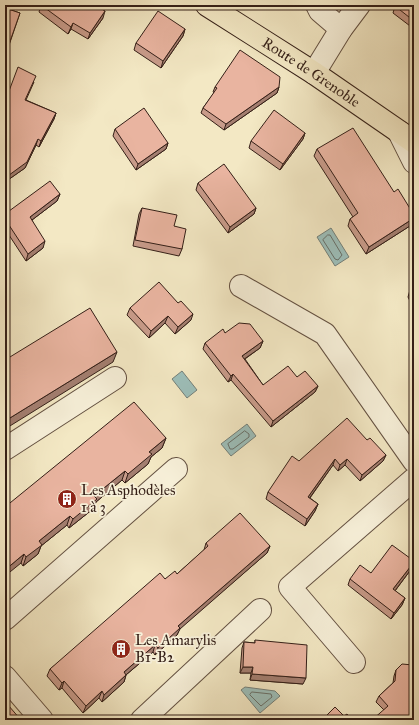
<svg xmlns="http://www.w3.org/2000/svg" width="419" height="725" font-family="'IM FELL Great Primer',serif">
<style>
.water{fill:#9dbfba;stroke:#737f79}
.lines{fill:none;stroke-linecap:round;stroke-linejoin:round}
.shore{stroke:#686f68;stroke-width:1}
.street-casing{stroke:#645142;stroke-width:24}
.primary-casing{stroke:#341f17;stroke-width:24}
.street{stroke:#f7f0d9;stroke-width:22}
.primary{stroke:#f3e8c4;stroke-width:22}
.wall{fill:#c89b8a;stroke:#341f17}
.shaded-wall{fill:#a37e70;stroke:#341f17}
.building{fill:#e9b4a0;stroke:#341f17}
.labels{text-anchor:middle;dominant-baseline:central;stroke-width:3.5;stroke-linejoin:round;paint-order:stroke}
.street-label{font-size:15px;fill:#341f17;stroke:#f7f0d9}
.poi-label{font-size:15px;fill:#341f17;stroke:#f7f0d9;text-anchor:start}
</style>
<rect width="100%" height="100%" fill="#f3e8c4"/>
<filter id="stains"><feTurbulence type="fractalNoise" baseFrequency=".005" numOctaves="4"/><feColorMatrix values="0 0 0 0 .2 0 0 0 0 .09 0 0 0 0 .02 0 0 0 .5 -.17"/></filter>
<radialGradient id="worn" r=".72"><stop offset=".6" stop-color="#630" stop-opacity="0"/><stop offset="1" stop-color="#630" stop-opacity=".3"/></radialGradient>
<g class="water">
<path d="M 331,228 L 349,257 L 335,266 L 317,237 Z"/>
<path d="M 182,371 L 197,390 L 187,398 L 172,379 Z"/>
<path d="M 247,424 L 256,436 L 231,456 L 221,444 Z"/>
<path d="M 245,687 L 275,691 L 280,696 L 260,713 L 241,690 Z"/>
</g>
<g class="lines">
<g class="shore">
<path d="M 328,235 L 330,235 L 342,255 L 338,260 L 335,259 L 323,240 Z"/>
<path d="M 245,431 L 249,434 L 249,437 L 233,449 L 230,449 L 228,444 Z"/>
<path d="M 252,692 L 271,694 L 272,697 L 261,706 L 250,695 Z"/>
</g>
<g class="street-casing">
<g id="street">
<path d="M 317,5 L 320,11 L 341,29"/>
<path d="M 314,73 L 341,29 L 359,5"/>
<path d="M 399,132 L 414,162"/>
<path d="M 241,286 L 325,334 L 414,461"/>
<path d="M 5,449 L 115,378"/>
<path d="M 5,619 L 176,469"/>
<path d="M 354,662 L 290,587 L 414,479"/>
<path d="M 5,677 L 42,720"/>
<path d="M 142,720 L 260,610"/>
</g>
</g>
<g class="primary-casing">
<g id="primary">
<path id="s1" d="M 207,5 L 314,73 L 414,142"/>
</g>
</g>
<use href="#street" class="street"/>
<use href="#primary" class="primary"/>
</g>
<g class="wall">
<path d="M 41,5 L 103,18 L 88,39 L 71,29 L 68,34 L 39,12 Z"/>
<path d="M 414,5 L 414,29 L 393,13 L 395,6 Z"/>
<path d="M 5,8 L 20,13 L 6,54 L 5,54 Z"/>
<path d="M 185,29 L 183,36 L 161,68 L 134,50 L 136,43 Z"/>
<path d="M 34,82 L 26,100 L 56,113 L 54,119 L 39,147 L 36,145 L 25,168 L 5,182 L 5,89 L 9,91 Z"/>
<path d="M 215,87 L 279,87 L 277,93 L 224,130 L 201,113 L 203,108 L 214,93 L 213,92 Z"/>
<path d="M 115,129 L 168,143 L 166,149 L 136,170 L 113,136 Z"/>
<path d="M 305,133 L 303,139 L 280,170 L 249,148 L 251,141 Z"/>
<path d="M 317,149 L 394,192 L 413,224 L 366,254 L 348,226 L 350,219 L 353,217 L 314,156 Z"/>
<path d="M 198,183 L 256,208 L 254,214 L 228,233 L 196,190 Z"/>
<path d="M 60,194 L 57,201 L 32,220 L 43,248 L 26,261 L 5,229 L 5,214 Z"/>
<path d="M 142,208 L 174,226 L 182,249 L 179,256 L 133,246 L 139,214 Z"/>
<path d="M 414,288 L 414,309 L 408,297 L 410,290 Z"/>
<path d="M 130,308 L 191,320 L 175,334 L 165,323 L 149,338 L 127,315 Z"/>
<path d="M 225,333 L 263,341 L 260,348 L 245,359 L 263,385 L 297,377 L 318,386 L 315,392 L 271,427 L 231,380 L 228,382 L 203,349 L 205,343 Z"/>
<path d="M 166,438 L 162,448 L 151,457 L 148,464 L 125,483 L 122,480 L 96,502 L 93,509 L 69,528 L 67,525 L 41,546 L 38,554 L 23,566 L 21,563 L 5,507 Z"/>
<path d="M 367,440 L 386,455 L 383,461 L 360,481 L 345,465 L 338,471 L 333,465 L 310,498 L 318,504 L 315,511 L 305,526 L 266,499 L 268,492 L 299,461 Z"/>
<path d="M 206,543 L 270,546 L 267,553 L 180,628 L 177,635 L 155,655 L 153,652 L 126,675 L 124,682 L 102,702 L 99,698 L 83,713 L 62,688 L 59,690 L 47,676 L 50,669 L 165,579 L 177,574 L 204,550 Z"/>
<path d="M 414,561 L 412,568 L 395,591 L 405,598 L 402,605 L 391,619 L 348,585 L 350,579 Z"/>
<path d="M 255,640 L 303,684 L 250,680 L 251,673 L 240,673 L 242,648 L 244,642 L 255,643 Z"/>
<path d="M 413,665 L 414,720 L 384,710 L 376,702 L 379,696 L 393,683 L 394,676 L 396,670 Z"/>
</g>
<g class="shaded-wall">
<path d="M 105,11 L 103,18 L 88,39 L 90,33 Z"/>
<path d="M 73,23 L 71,29 L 68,34 L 71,27 Z"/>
<path d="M 185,29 L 183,36 L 161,68 L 163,61 Z"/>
<path d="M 279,87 L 277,93 L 224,130 L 226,124 Z"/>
<path d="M 56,113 L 54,119 L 39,147 L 41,141 Z"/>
<path d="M 305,133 L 303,139 L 280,170 L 283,164 Z"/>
<path d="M 38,139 L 36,145 L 25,168 L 5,182 L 5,178 Z"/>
<path d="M 168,143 L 166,149 L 136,170 L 138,164 Z"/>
<path d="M 60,194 L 57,201 L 28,223 L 30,217 Z"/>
<path d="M 256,208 L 254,214 L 228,233 L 230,227 Z"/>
<path d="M 414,218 L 414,221 L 413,224 L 366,254 L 369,247 Z"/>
<path d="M 45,241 L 43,248 L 26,261 L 28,254 Z"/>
<path d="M 193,314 L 191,320 L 175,334 L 178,327 Z"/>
<path d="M 168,316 L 165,323 L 149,338 L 151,331 Z"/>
<path d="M 263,341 L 260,348 L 240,362 L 242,356 Z"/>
<path d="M 117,352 L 113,362 L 5,429 L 5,421 Z"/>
<path d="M 233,374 L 231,380 L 228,382 L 231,376 Z"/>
<path d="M 318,386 L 315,392 L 271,427 L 273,421 Z"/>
<path d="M 166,438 L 162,448 L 151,457 L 148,464 L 125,483 L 128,474 L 149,452 Z"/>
<path d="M 386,455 L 383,461 L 360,481 L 362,475 Z"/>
<path d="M 335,459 L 333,465 L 306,503 L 308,497 Z"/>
<path d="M 347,459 L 345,465 L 338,471 L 340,465 Z"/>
<path d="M 125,471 L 122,480 L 96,502 L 93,509 L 69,528 L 73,519 L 94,496 Z"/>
<path d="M 318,504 L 315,511 L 305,526 L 307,519 Z"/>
<path d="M 70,516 L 67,525 L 41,546 L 38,554 L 23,566 L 26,557 L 39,541 Z"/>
<path d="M 270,546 L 267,553 L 180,629 L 177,635 L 155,655 L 158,648 L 178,626 Z"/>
<path d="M 24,554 L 21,563 L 5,576 L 5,570 Z"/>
<path d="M 414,562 L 412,568 L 391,596 L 393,589 Z"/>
<path d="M 405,598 L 402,605 L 391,619 L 394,613 Z"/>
<path d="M 155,645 L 153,652 L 121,679 L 124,672 Z"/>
<path d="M 243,667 L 253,667 L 251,673 L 240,673 Z"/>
<path d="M 252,674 L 306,678 L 303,684 L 250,680 Z"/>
<path d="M 126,675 L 124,682 L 102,702 L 104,695 Z"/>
<path d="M 64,681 L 62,688 L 59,690 L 62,683 Z"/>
<path d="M 102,691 L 99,698 L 83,713 L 86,706 Z"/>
</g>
<g class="building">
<path d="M 41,5 L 95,5 L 105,11 L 90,33 L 73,23 L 71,27 Z"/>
<path d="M 396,5 L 414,5 L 414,21 L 395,6 Z"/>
<path d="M 5,8 L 20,13 L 8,47 L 5,46 Z"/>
<path d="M 158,11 L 185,29 L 163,61 L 136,43 Z"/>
<path d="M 240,50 L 280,77 L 279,87 L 226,124 L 203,108 L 217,88 L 215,87 Z"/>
<path d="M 18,67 L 36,76 L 25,100 L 56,113 L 41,141 L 38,139 L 27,162 L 5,178 L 5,89 L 9,91 Z"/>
<path d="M 144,108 L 168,143 L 138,164 L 115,129 Z"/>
<path d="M 274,110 L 305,133 L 283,164 L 251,141 Z"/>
<path d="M 353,128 L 394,192 L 398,189 L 414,215 L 414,218 L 369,247 L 350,219 L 358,213 L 317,149 Z"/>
<path d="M 224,164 L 256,208 L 230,227 L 198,183 Z"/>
<path d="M 50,181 L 60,194 L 30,217 L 45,241 L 28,254 L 5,219 L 5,214 Z"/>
<path d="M 142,208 L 177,215 L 174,226 L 186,229 L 182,249 L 135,240 Z"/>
<path d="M 159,282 L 178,303 L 181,301 L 193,314 L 178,327 L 168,316 L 151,331 L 130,308 Z"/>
<path d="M 414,288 L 414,298 L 410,290 Z"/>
<path d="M 90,308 L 117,352 L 5,421 L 5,360 Z"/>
<path d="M 239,323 L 250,324 L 263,341 L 242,356 L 263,385 L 288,366 L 297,377 L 305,371 L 318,386 L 273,421 L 233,374 L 231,376 L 205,343 L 223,329 L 225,333 Z"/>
<path d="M 134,402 L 166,438 L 149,452 L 152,454 L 128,474 L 125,471 L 94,496 L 97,499 L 73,519 L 70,516 L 39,541 L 42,545 L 26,557 L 24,554 L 5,570 L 5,507 Z"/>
<path d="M 347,418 L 367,440 L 370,438 L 386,455 L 362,475 L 347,459 L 340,465 L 335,459 L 308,497 L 318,504 L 307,519 L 268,492 L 292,456 L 299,461 Z"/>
<path d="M 240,513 L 270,546 L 178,626 L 180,628 L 158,648 L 155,645 L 124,672 L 126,675 L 104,695 L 102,691 L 86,706 L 64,681 L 62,683 L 50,669 L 160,573 L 165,579 L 175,571 L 177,574 L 208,546 L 206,543 Z"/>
<path d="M 392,545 L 414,561 L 414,562 L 393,589 L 405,598 L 394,613 L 350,579 L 360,565 L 371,573 Z"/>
<path d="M 255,640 L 307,645 L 306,678 L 252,674 L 253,667 L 243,667 L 244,642 L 255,643 Z"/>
<path d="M 402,664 L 413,665 L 414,664 L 414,720 L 372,720 L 388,706 L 379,696 L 395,681 L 396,670 Z"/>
<path d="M 8,705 L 21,720 L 5,720 L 5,708 Z"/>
<path d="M 335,707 L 344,716 L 347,714 L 352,720 L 322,720 Z"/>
</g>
<defs>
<g id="building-disc" transform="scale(1)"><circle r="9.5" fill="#8f2418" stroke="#f7f0d9"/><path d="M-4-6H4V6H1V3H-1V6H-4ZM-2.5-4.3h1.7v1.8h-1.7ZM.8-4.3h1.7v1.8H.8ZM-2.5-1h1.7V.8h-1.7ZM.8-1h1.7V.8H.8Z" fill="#fff"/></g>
</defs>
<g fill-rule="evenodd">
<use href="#building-disc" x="67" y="499"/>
<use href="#building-disc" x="121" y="649"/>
</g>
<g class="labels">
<g class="street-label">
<text stroke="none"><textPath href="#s1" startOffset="124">Route de Grenoble</textPath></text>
</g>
<g class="poi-label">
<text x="81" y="490">Les Asphodèles<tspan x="81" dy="17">1 à 3</tspan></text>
<text x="135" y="640">Les Amarylis<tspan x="135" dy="17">B1-B2</tspan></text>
</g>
</g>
<rect width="419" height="725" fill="none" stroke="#f3e8c4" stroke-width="20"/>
<rect x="6" y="6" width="407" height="713" fill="none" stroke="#341f17" stroke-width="2"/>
<rect x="10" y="10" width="399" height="705" fill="none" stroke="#341f17"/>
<rect width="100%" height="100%" filter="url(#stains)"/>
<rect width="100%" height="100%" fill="url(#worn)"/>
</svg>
